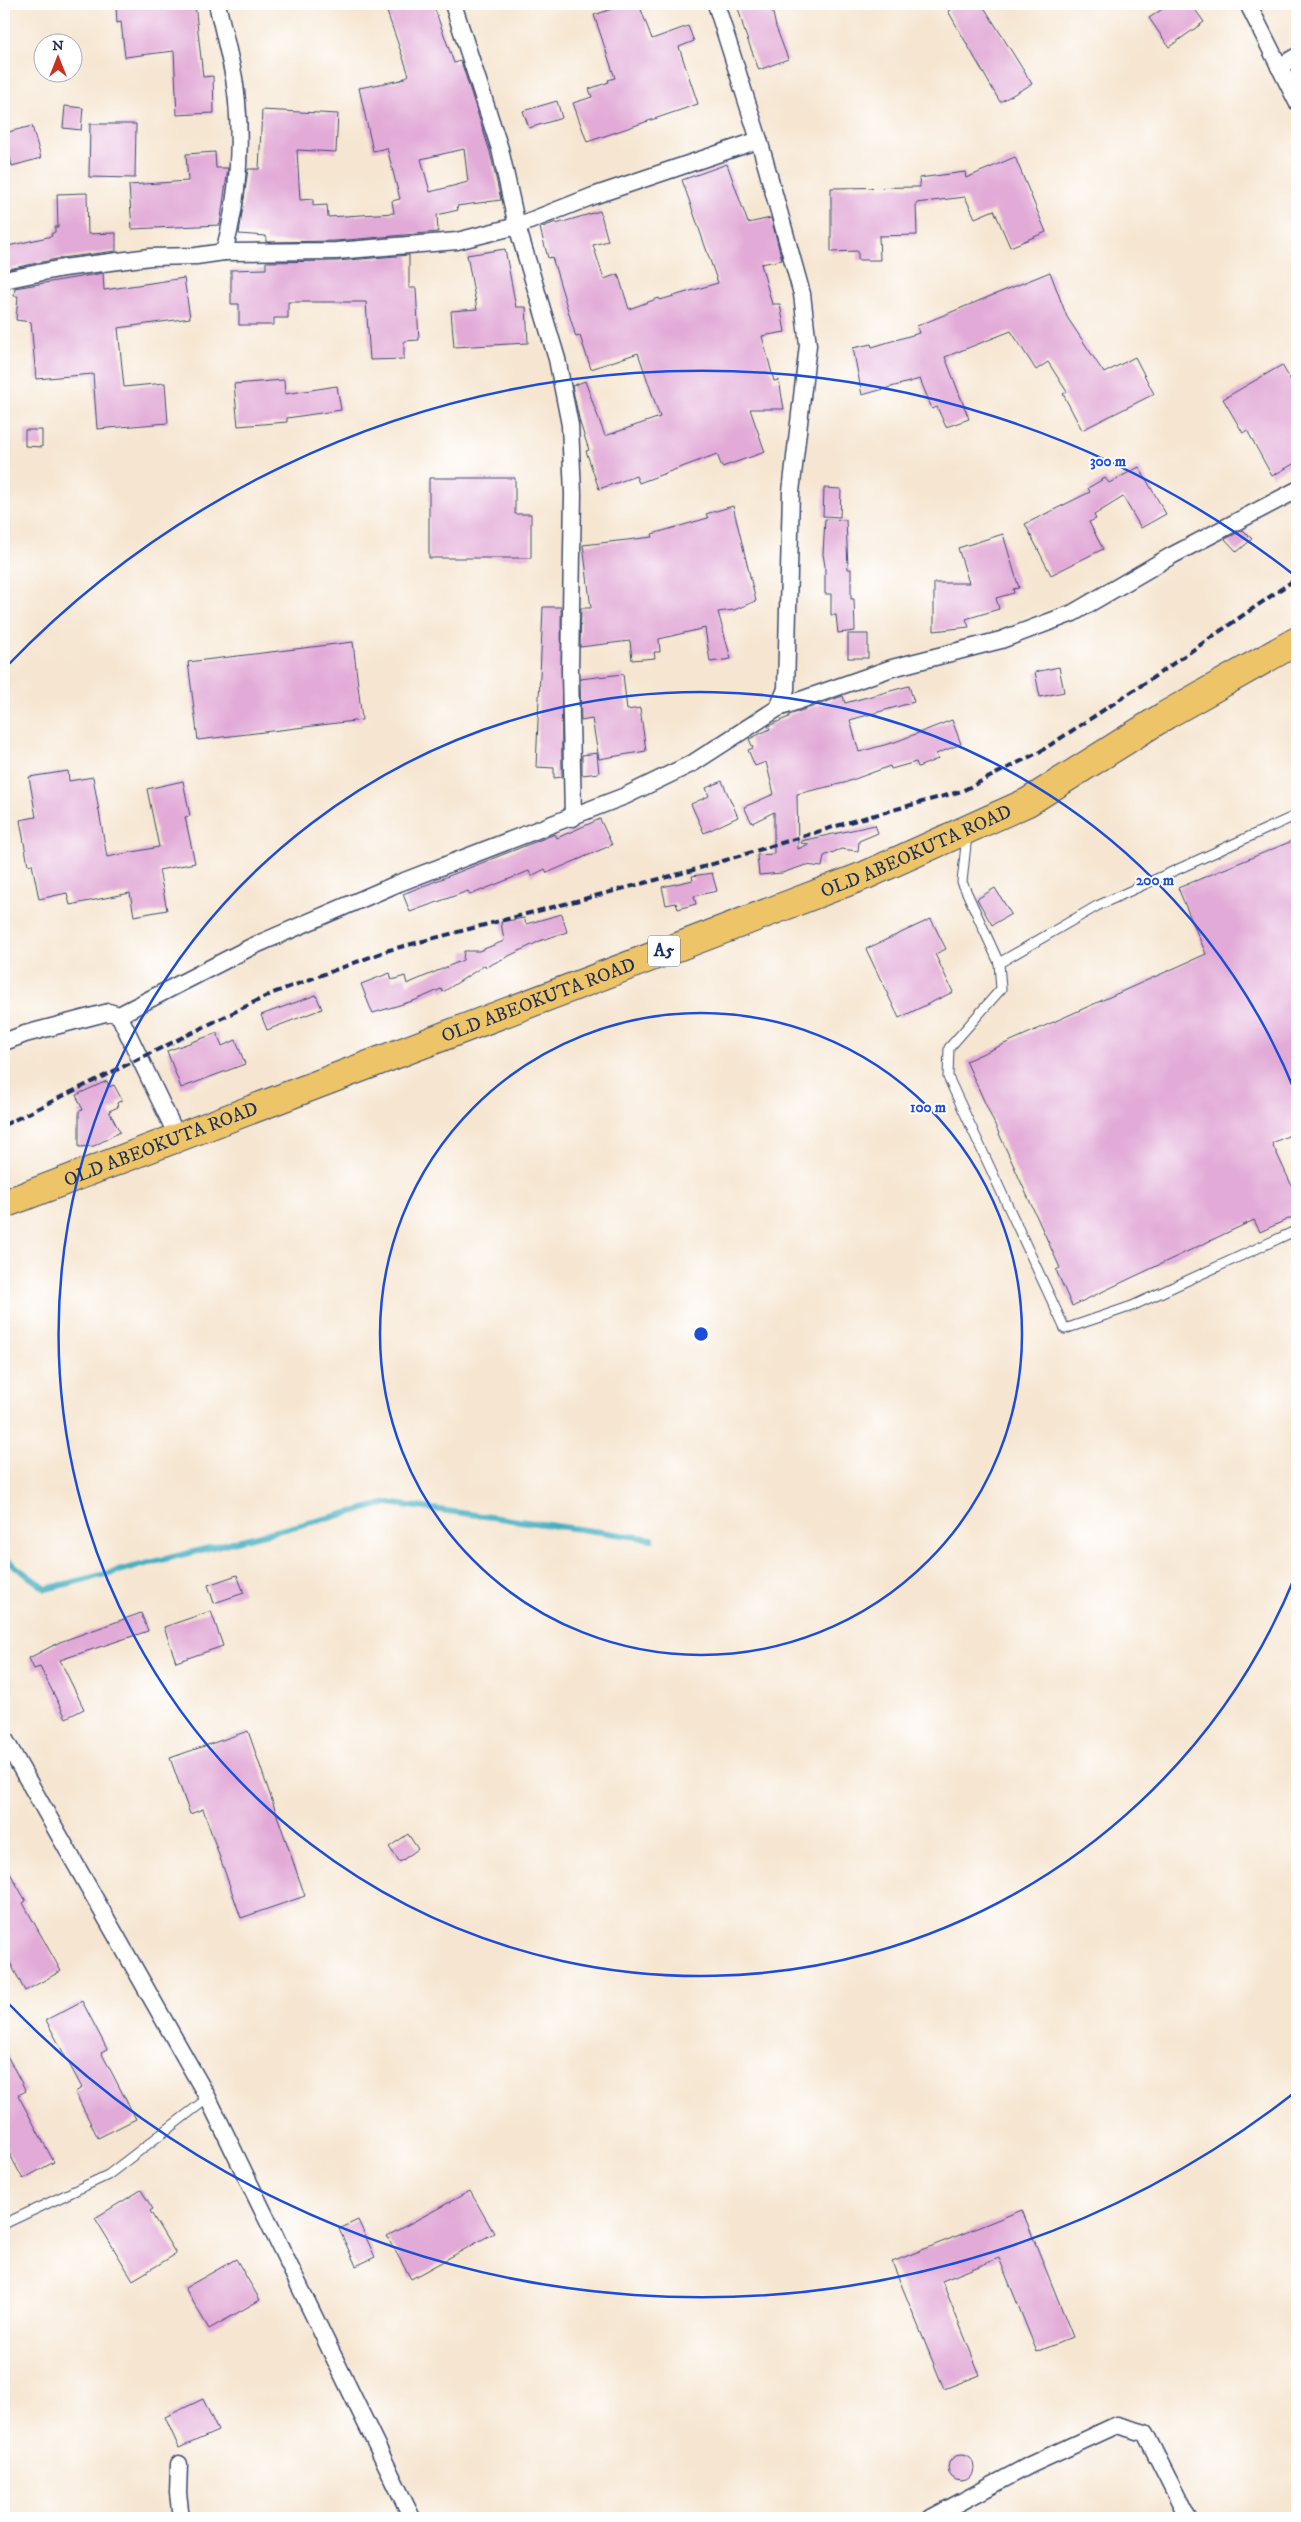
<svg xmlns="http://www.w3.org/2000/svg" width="1301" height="2522" font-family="'IM FELL DW Pica',serif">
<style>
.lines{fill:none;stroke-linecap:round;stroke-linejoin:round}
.stream{stroke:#42aec1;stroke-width:6}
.building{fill:#e2aad7;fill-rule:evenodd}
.service-casing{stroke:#3c4a6f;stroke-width:11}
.minor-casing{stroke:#3c4a6f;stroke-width:19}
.trunk-casing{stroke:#3c4a6f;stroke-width:30}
.service{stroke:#fff;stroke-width:9}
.minor{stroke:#fff;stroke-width:16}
.trunk{stroke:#eec469;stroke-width:28}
.rail{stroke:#1b2f5e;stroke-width:4;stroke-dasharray:8 4;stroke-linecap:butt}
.ring{fill:none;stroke:#1d4ed8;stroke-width:2.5}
.labels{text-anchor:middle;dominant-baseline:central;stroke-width:4;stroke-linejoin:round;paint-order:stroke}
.shield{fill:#fff;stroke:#5f6d8e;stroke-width:1}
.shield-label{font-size:18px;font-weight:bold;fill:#1b2f5e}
.street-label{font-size:19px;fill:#1b2f5e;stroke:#fff}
.centre{fill:#1d4ed8;stroke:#fff;stroke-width:2.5}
.ring-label{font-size:15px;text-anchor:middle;font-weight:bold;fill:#1d4ed8;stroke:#fff;stroke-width:4;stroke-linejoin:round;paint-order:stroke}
</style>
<rect width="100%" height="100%" fill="#fff"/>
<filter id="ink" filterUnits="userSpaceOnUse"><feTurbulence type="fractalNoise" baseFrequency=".02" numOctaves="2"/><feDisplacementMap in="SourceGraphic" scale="10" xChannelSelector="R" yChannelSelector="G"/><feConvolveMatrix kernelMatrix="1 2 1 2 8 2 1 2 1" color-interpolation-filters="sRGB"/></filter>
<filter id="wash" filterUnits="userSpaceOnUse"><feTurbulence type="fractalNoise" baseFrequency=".0096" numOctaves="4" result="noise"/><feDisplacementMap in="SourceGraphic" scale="20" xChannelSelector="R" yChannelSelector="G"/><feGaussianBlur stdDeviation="1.12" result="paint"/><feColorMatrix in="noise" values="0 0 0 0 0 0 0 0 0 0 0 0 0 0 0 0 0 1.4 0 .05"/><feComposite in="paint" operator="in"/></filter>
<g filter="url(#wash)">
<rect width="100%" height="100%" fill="#f6e6d1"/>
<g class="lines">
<path class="stream" d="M 4,1558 L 46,1589 L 388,1503 L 652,1539"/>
</g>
<g id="blocks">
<g class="building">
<path d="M 144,4 L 195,4 L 203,77 L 213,76 L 214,113 L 177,115 L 174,51 L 125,57 L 121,22 L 117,23 L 116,7 Z"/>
<path d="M 401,4 L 433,4 L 454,63 L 461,61 L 490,152 L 501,200 L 457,206 L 458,210 L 437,215 L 438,232 L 336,241 L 266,242 L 266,236 L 239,234 L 248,169 L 259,169 L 262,110 L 338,114 L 336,152 L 297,150 L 300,200 L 313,199 L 313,206 L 327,205 L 328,217 L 394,213 L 392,201 L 400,199 L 387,148 L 373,151 L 359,88 L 401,80 L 409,75 L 386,9 ZM 464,149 L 468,182 L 430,192 L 421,159 Z"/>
<path d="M 627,4 L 639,4 L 652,39 L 688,26 L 694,41 L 679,47 L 698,104 L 587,142 L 573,103 L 592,97 L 589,89 L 609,82 L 608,80 L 615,78 L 594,15 Z"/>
<path d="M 737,4 L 771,4 L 776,27 L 788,59 L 759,70 L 745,33 Z"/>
<path d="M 961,4 L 982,4 L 1032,84 L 1000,102 L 948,11 Z"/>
<path d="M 1170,4 L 1191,4 L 1204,22 L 1169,47 L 1149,18 Z"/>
<path d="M 557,101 L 562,118 L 529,128 L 523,111 Z"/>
<path d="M 65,106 L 83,108 L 81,130 L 63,128 Z"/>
<path d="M 90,124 L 136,124 L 135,178 L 89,177 Z"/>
<path d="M 32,126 L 41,158 L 12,166 L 4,133 Z"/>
<path d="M 215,152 L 216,168 L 228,168 L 220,225 L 132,229 L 129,185 L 188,181 L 186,154 Z"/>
<path d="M 1015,157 L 1046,232 L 1010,247 L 994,210 L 975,218 L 965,197 L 916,203 L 917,235 L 879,236 L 880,260 L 858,260 L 858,251 L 831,252 L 831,188 L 920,187 L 919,178 L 965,172 L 966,178 Z"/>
<path d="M 727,164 L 748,223 L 771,218 L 782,260 L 761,264 L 772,304 L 780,304 L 785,332 L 762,336 L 774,381 L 779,380 L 784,409 L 750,409 L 765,452 L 722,467 L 717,454 L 639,483 L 636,476 L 599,489 L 586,451 L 589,450 L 580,423 L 572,386 L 585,381 L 605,436 L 660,417 L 638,353 L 591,369 L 580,336 L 576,337 L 552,257 L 548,258 L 540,228 L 556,222 L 556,224 L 600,211 L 608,241 L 593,245 L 604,279 L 618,274 L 629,309 L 659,298 L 660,300 L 718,283 L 682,180 Z"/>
<path d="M 87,193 L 88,234 L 116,233 L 116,251 L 61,258 L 4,270 L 4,247 L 52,236 L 51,234 L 55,232 L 55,227 L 58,227 L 57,194 Z"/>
<path d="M 505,249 L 516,307 L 526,307 L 528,343 L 454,347 L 451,311 L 477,309 L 467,255 Z"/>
<path d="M 409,255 L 409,288 L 416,288 L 419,340 L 404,341 L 404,359 L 370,360 L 366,302 L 288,302 L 288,318 L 274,318 L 274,325 L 239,325 L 239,304 L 231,304 L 231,270 L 266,269 L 266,262 L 337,261 Z"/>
<path d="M 1050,272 L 1067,317 L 1104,373 L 1135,357 L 1154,394 L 1082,430 L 1063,394 L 1067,392 L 1048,362 L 1036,370 L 1011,331 L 945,357 L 969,419 L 946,427 L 937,407 L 932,409 L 920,379 L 862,395 L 853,348 L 871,344 L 872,347 L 919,333 L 917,326 Z"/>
<path d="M 103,273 L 104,290 L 184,278 L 190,318 L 118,328 L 124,387 L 165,383 L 168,423 L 97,429 L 93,374 L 36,379 L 31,322 L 16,320 L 18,296 L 14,296 L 15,288 Z"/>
<path d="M 1282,365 L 1297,391 L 1297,462 L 1272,476 L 1247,430 L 1243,433 L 1223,399 Z"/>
<path d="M 284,380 L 285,394 L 337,386 L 341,410 L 287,418 L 287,422 L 238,426 L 234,384 Z"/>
<path d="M 25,430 L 42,430 L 42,447 L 25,446 Z"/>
<path d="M 1139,467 L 1166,514 L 1141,528 L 1123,497 L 1094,515 L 1096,519 L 1089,522 L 1103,549 L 1051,575 L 1025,524 L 1090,492 L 1088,488 L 1105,478 L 1109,483 Z"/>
<path d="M 429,478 L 515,478 L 515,514 L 531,514 L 531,558 L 429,558 Z"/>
<path d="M 824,488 L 841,489 L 840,517 L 823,516 Z"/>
<path d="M 733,506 L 756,601 L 734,610 L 718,612 L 731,659 L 710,662 L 705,628 L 659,639 L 660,652 L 654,652 L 655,658 L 632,660 L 630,641 L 580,647 L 581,608 L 591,608 L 583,545 L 653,537 L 652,534 L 708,518 L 706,514 Z"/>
<path d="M 825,519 L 846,520 L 848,569 L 851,569 L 851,599 L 854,599 L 855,631 L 838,633 L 836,615 L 831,615 L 831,594 L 825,594 L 825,566 L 823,554 Z"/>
<path d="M 1243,530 L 1252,539 L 1237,552 L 1225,539 Z"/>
<path d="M 1003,534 L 1019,588 L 1013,589 L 1014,593 L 996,598 L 999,609 L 966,619 L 969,627 L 934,631 L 934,583 L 969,583 L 958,548 Z"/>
<path d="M 543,607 L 561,607 L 562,777 L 554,778 L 554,768 L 536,767 Z"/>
<rect x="848" y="634" width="20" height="24"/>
<path d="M 353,642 L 362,720 L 198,740 L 188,662 Z"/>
<path d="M 1059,667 L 1064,692 L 1040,697 L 1035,672 Z"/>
<path d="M 623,674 L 627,710 L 640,708 L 646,751 L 599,759 L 592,719 L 581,721 L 580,679 Z"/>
<path d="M 909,686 L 914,702 L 850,720 L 859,752 L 895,742 L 952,720 L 961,744 L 936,754 L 938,759 L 918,767 L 916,762 L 891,769 L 890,766 L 844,783 L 797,794 L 798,849 L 809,844 L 801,843 L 801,841 L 875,825 L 878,833 L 859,841 L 858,851 L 841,849 L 824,856 L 822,867 L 806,865 L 782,873 L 759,875 L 757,855 L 774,854 L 774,812 L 752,823 L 744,807 L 774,794 L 766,762 L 755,766 L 748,750 L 753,748 L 749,739 L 770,729 L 768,726 L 789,717 L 789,715 L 843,696 L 845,703 Z"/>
<path d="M 597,753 L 599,773 L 582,775 L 582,755 Z"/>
<path d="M 68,771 L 69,781 L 93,777 L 107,857 L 159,847 L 147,789 L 183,781 L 190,816 L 185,817 L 195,863 L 159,870 L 167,910 L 134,916 L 130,893 L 70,905 L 67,893 L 39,899 L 32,864 L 28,865 L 20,820 L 36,817 L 29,777 Z"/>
<path d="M 722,781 L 738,817 L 704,833 L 691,804 L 709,796 L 706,788 Z"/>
<path d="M 600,819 L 612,845 L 547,873 L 545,869 L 531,876 L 529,871 L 470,895 L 468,891 L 410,912 L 403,894 L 555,834 L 557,838 Z"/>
<path d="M 1297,839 L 1297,1132 L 1272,1143 L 1297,1197 L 1297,1215 L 1260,1232 L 1254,1220 L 1072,1306 L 1056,1270 L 1060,1268 L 966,1061 L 1206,954 L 1178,888 Z"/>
<path d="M 712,873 L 717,891 L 694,896 L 696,904 L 678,909 L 676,903 L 666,905 L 662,887 L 693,880 L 692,876 Z"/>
<path d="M 995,888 L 1011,914 L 992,925 L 977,899 Z"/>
<path d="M 562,914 L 567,932 L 542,940 L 486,967 L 485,965 L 443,992 L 441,989 L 416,1000 L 373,1013 L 370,1007 L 361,984 L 390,973 L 392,980 L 405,976 L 407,984 L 463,960 L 464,951 L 479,951 L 504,941 L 501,922 L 524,918 L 526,924 Z"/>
<path d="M 931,919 L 946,949 L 935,954 L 953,992 L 899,1018 L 866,949 Z"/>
<path d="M 316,995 L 322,1009 L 267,1030 L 261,1015 Z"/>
<path d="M 217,1033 L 222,1046 L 236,1040 L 245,1064 L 181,1088 L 167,1051 Z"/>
<path d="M 107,1081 L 109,1087 L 114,1085 L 122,1100 L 117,1103 L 118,1107 L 109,1111 L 120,1132 L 94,1146 L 79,1147 L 79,1111 L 83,1110 L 76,1095 Z"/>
<path d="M 237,1575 L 244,1593 L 214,1603 L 208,1585 Z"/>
<path d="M 211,1611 L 223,1646 L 176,1662 L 164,1627 Z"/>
<path d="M 141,1613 L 148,1631 L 60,1660 L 84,1709 L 66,1718 L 40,1667 L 34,1669 L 29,1658 L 60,1642 Z"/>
<path d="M 248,1731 L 305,1896 L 241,1918 L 203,1809 L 190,1814 L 170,1758 Z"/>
<path d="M 408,1834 L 418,1849 L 400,1862 L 389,1847 Z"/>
<path d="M 4,1863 L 26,1901 L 23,1903 L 61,1971 L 25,1991 L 4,1951 Z"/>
<path d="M 82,2001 L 107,2049 L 101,2052 L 136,2119 L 98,2138 L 75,2092 L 82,2088 L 46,2020 Z"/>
<path d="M 4,2050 L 26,2091 L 18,2095 L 54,2162 L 23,2179 L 4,2144 Z"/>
<path d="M 141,2190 L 153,2209 L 150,2211 L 176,2254 L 133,2280 L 95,2218 Z"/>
<path d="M 470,2191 L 494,2233 L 411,2279 L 387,2236 Z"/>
<path d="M 1022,2210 L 1073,2337 L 1037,2352 L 999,2258 L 942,2281 L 980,2375 L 944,2389 L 892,2262 Z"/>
<path d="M 358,2220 L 375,2257 L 356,2266 L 339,2229 Z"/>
<path d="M 236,2259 L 260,2300 L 209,2329 L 185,2288 Z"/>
<path d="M 203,2399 L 218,2431 L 179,2448 L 165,2417 Z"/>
<circle cx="961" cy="2468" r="13"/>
</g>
</g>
</g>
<g filter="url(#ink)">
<use href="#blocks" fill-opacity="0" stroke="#3c4a6f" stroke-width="1"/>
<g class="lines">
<g class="service-casing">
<g id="service">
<path d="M 967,835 L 962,882 L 999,963 L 1001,989 L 949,1048 L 948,1077 L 1065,1329 L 1132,1306 L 1297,1230"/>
<path d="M 999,963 L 1097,906 L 1297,815"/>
<path d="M 4,2224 L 108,2175 L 208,2098"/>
</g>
</g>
<g class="minor-casing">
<g id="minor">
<path d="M 217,4 C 223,29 229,53 234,78 C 243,134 239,198 224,252"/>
<path d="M 453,4 L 500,149 L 517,226 L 557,359 L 570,425 L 573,494 L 570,669 L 573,818"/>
<path d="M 1248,4 L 1297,102"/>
<path d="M 1279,67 L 1297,56"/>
<path d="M 4,280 L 63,268 L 150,257 L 196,256 L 224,252 L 336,251 L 457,241 L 517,226 L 593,196 L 759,140"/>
<path d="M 778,708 L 892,668 L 1001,640 L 1073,613 L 1171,556 L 1297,490"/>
<path d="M 119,1015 L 178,1138"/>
<path d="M 4,1042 L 25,1034 L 109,1012 L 119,1015 L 251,947 L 399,883 L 625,796 L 693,763 L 778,708 L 786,689 L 791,492 L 808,345 L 802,294 L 759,140 L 716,4"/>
<path d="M 4,1738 L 208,2098 L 412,2518"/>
<path d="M 179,2464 L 178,2493 L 181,2518"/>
<path d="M 931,2518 L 1030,2465 L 1117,2425 L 1145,2433 L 1188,2518"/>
</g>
</g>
<g class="trunk-casing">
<g id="trunk">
<path id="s1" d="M 4,1204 L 866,875 L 1028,802 L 1166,715 L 1297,641"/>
</g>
</g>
<use href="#service" class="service"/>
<use href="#minor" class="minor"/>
<use href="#trunk" class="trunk"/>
<path class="rail" d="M 4,1125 L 273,993 L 389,950 L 690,871 L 853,821 L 962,791 L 1041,751 L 1148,681 L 1297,578"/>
</g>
</g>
<g class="ring">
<circle cx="701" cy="1334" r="321"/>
<path d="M1296 1574A642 642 0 1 1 1296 1094"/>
<path d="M1294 2093A963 963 0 0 1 8 2003M8 665A963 963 0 0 1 1294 575"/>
</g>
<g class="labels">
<rect class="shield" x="648" y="935.5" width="32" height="31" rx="4"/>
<g class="shield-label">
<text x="664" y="951">A5</text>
</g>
<g class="street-label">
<text stroke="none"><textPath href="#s1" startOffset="978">OLD ABEOKUTA ROAD</textPath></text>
<text stroke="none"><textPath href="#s1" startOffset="572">OLD ABEOKUTA ROAD</textPath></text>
<text stroke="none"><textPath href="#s1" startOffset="168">OLD ABEOKUTA ROAD</textPath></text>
</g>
</g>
<circle cx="701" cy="1334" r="8" class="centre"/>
<g class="ring-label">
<text x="1108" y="466">300 m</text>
<text x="1155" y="885">200 m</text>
<text x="928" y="1112">100 m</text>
</g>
<rect width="1301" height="2522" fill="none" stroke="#fff" stroke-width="20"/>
<g transform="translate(58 58)"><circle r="24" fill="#ffffff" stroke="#a4acbf"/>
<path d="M0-4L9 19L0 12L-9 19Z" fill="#c8321e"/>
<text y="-8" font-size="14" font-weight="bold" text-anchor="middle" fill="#1b2f5e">N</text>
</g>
</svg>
